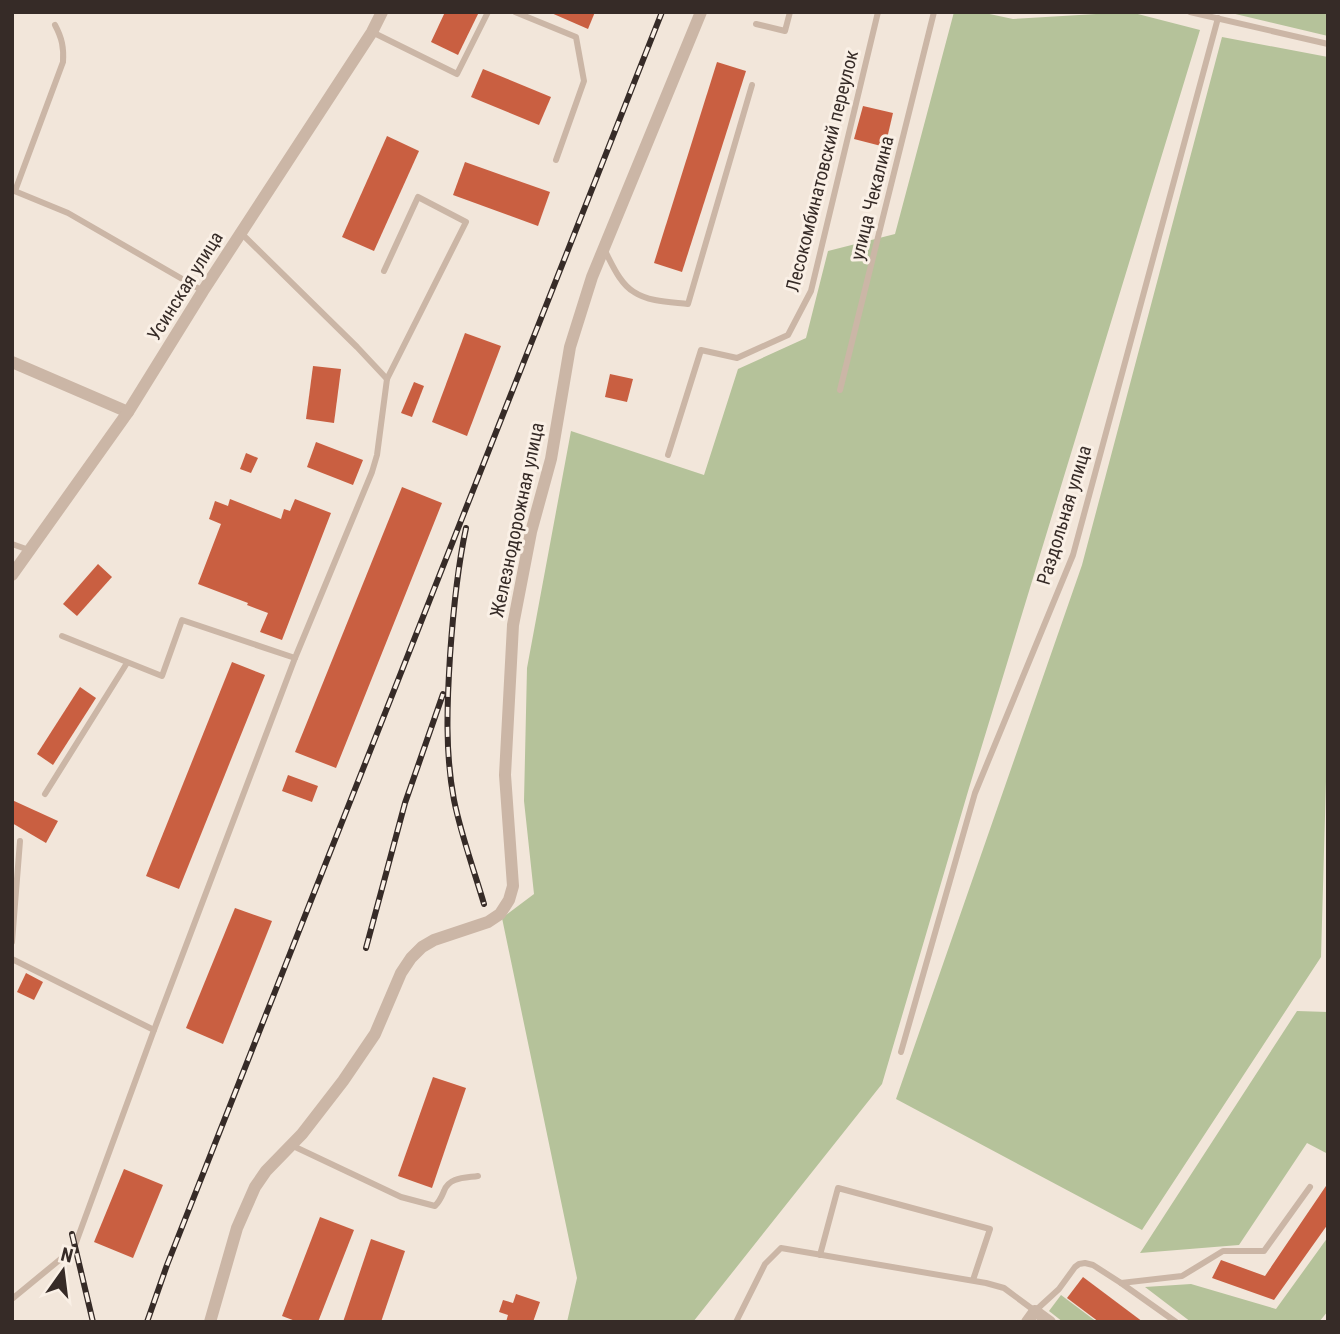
<svg xmlns="http://www.w3.org/2000/svg" width="1340" height="1334" font-family="'Roboto Condensed',sans-serif">
<style>
.green{fill:#b5c29a}
.building{fill:#c95f41}
.lines{fill:none;stroke-linecap:round;stroke-linejoin:round}
.lane{stroke:#cbb6a6;stroke-width:6}
.street{stroke:#cbb6a6;stroke-width:12}
.rail-casing{stroke:#362b27;stroke-width:6}
.rail{stroke:#faf0e6;stroke-width:3.5;stroke-dasharray:10;stroke-linecap:butt}
.labels{text-anchor:middle;dominant-baseline:central;stroke-width:6;stroke-linejoin:round;paint-order:stroke}
.street-label{font-size:19px;fill:#362b27;stroke:#faf0e6}
</style>
<rect width="100%" height="100%" fill="#f2e6da"/>
<g class="green">
<path d="M 954,12 L 980,12 L 1013,19 L 1130,12 L 1200,30 L 969,788 L 882,1084 L 693,1322 L 567,1322 L 577,1278 L 502,918 L 534,894 L 524,801 L 527,668 L 571,431 L 704,475 L 738,369 L 806,338 L 828,251 L 895,234 Z"/>
<path d="M 1227,12 L 1328,12 L 1328,36 Z"/>
<path d="M 1222,37 L 1328,57 L 1328,711 L 1321,957 L 1142,1230 L 896,1099 L 1082,565 Z"/>
<path d="M 1297,1011 L 1328,1012 L 1328,1154 L 1307,1143 L 1239,1245 L 1140,1253 Z"/>
<path d="M 1328,1237 L 1328,1311 L 1319,1322 L 1191,1322 L 1145,1287 L 1191,1284 L 1276,1309 Z"/>
<path d="M 1061,1295 L 1097,1322 L 1063,1322 L 1049,1311 Z"/>
</g>
<g class="building">
<path d="M 445,12 L 479,12 L 458,55 L 431,42 Z"/>
<path d="M 549,12 L 595,12 L 588,29 Z"/>
<path d="M 717,62 L 746,71 L 682,272 L 654,263 Z"/>
<path d="M 483,69 L 551,97 L 539,125 L 471,97 Z"/>
<path d="M 863,106 L 893,113 L 885,147 L 854,139 Z"/>
<path d="M 387,136 L 419,151 L 374,251 L 342,237 Z"/>
<path d="M 465,162 L 550,192 L 538,226 L 453,195 Z"/>
<path d="M 465,333 L 501,346 L 467,436 L 432,422 Z"/>
<path d="M 313,366 L 341,369 L 334,423 L 306,419 Z"/>
<path d="M 610,374 L 633,379 L 627,402 L 605,397 Z"/>
<path d="M 414,382 L 424,386 L 412,417 L 401,413 Z"/>
<path d="M 316,442 L 363,460 L 353,485 L 307,467 Z"/>
<path d="M 246,453 L 258,458 L 251,473 L 240,469 Z"/>
<path d="M 402,487 L 442,503 L 336,768 L 295,752 Z"/>
<path d="M 230,499 L 281,519 L 284,509 L 290,511 L 295,499 L 331,513 L 282,640 L 260,632 L 268,613 L 247,605 L 248,603 L 198,584 L 221,524 L 209,519 L 215,501 L 228,506 Z"/>
<path d="M 98,564 L 112,577 L 77,616 L 63,604 Z"/>
<path d="M 232,662 L 265,675 L 179,889 L 146,876 Z"/>
<path d="M 80,687 L 96,698 L 53,765 L 37,754 Z"/>
<path d="M 288,775 L 318,786 L 312,802 L 282,791 Z"/>
<path d="M 12,800 L 58,821 L 46,843 L 12,823 Z"/>
<path d="M 235,908 L 272,921 L 223,1044 L 186,1028 Z"/>
<path d="M 26,973 L 43,982 L 34,1000 L 17,992 Z"/>
<path d="M 433,1077 L 466,1088 L 432,1188 L 398,1176 Z"/>
<path d="M 124,1169 L 163,1185 L 133,1258 L 94,1242 Z"/>
<path d="M 1328,1183 L 1328,1224 L 1274,1300 L 1212,1278 L 1221,1260 L 1265,1276 Z"/>
<path d="M 320,1217 L 354,1230 L 318,1322 L 298,1322 L 282,1316 Z"/>
<path d="M 371,1239 L 405,1251 L 381,1322 L 343,1322 Z"/>
<path d="M 1083,1277 L 1143,1322 L 1099,1322 L 1067,1298 Z"/>
<path d="M 516,1294 L 540,1302 L 533,1322 L 506,1322 L 508,1315 L 499,1312 L 503,1300 L 513,1303 Z"/>
</g>
<g class="lines">
<g class="lane">
<path d="M 515,12 L 576,37 L 584,81 L 556,160"/>
<path d="M 1190,12 L 1328,44"/>
<path d="M 756,24 L 785,31 L 790,12"/>
<path d="M 372,32 L 457,74 L 488,12"/>
<path d="M 12,190 L 68,213 L 203,291"/>
<path d="M 15,191 L 63,62 C 64,48 62,38 55,25"/>
<path d="M 241,233 L 357,347 L 387,379"/>
<path d="M 605,251 C 612,264 620,284 634,292 C 649,302 671,302 688,304 L 752,85"/>
<path d="M 840,390 L 934,12"/>
<path d="M 668,455 L 701,350 L 737,358 L 788,335 L 811,291 L 878,12"/>
<path d="M 12,544 L 29,550"/>
<path d="M 62,636 L 162,676 L 182,620 L 295,658"/>
<path d="M 45,794 L 127,663"/>
<path d="M 12,942 L 20,841"/>
<path d="M 12,959 L 154,1030"/>
<path d="M 901,1052 L 975,793 L 1073,555 L 1218,18"/>
<path d="M 291,1145 L 401,1197 L 435,1206 C 440,1201 441,1198 444,1191 C 449,1177 465,1178 478,1176"/>
<path d="M 820,1255 L 838,1188 L 990,1229 L 973,1280"/>
<path d="M 1121,1283 L 1176,1322"/>
<path d="M 12,1299 L 74,1248 L 154,1030 L 295,658 L 372,472 L 377,455 L 387,379 L 466,222 L 418,197 L 384,271"/>
<path d="M 736,1322 L 765,1264 L 781,1248 L 986,1283 L 1004,1288 L 1035,1311 L 1059,1289 L 1075,1267 L 1079,1264 L 1085,1263 L 1093,1265 L 1121,1283 L 1182,1276 L 1223,1251 L 1264,1251 L 1310,1187"/>
</g>
<g class="street">
<path d="M 12,362 L 128,412"/>
<path d="M 12,575 L 128,412 L 203,291 L 372,32 L 382,12"/>
<path d="M 210,1322 L 237,1228 L 255,1187 L 266,1171 L 302,1134 L 343,1081 L 375,1034 L 401,973 L 411,958 L 422,947 L 434,940 L 488,922 L 500,914 L 509,900 L 513,886 L 505,775 L 513,625 L 531,532 L 551,459 L 570,347 L 592,277 L 701,12"/>
<path d="M 1027,1322 L 1035,1311 L 1050,1322"/>
</g>
<g class="rail-casing">
<g id="rail">
<path d="M 466,528 C 457,570 453,613 450,656 C 447,704 445,753 454,800 C 461,835 474,870 484,904"/>
<path d="M 366,948 L 405,803 L 443,694"/>
<path d="M 72,1234 L 93,1322"/>
<path d="M 147,1322 L 167,1265 L 662,12"/>
</g>
</g>
<use href="#rail" class="rail"/>
</g>
<g class="labels">
<g class="street-label">
<text transform="translate(822 171) rotate(-76)">Лесокомбинатовский переулок</text>
<text transform="translate(872 198) rotate(-76)">улица Чекалина</text>
<text transform="translate(185 286) rotate(-58)">Усинская улица</text>
<text transform="translate(1064 515) rotate(-73)">Раздольная улица</text>
<text transform="translate(517 520) rotate(-78)">Железнодорожная улица</text>
</g>
</g>
<rect width="1340" height="1334" fill="none" stroke="#362b27" stroke-width="28"/>
<g transform="translate(63 1271) rotate(14)" stroke="#faf0e6" stroke-width="5" paint-order="stroke">
<path d="M0-5L12 26L0 18L-12 26Z" fill="#362b27"/>
<text y="-10" font-size="19" font-weight="bold" text-anchor="middle" fill="#362b27">N</text>
</g>
</svg>
